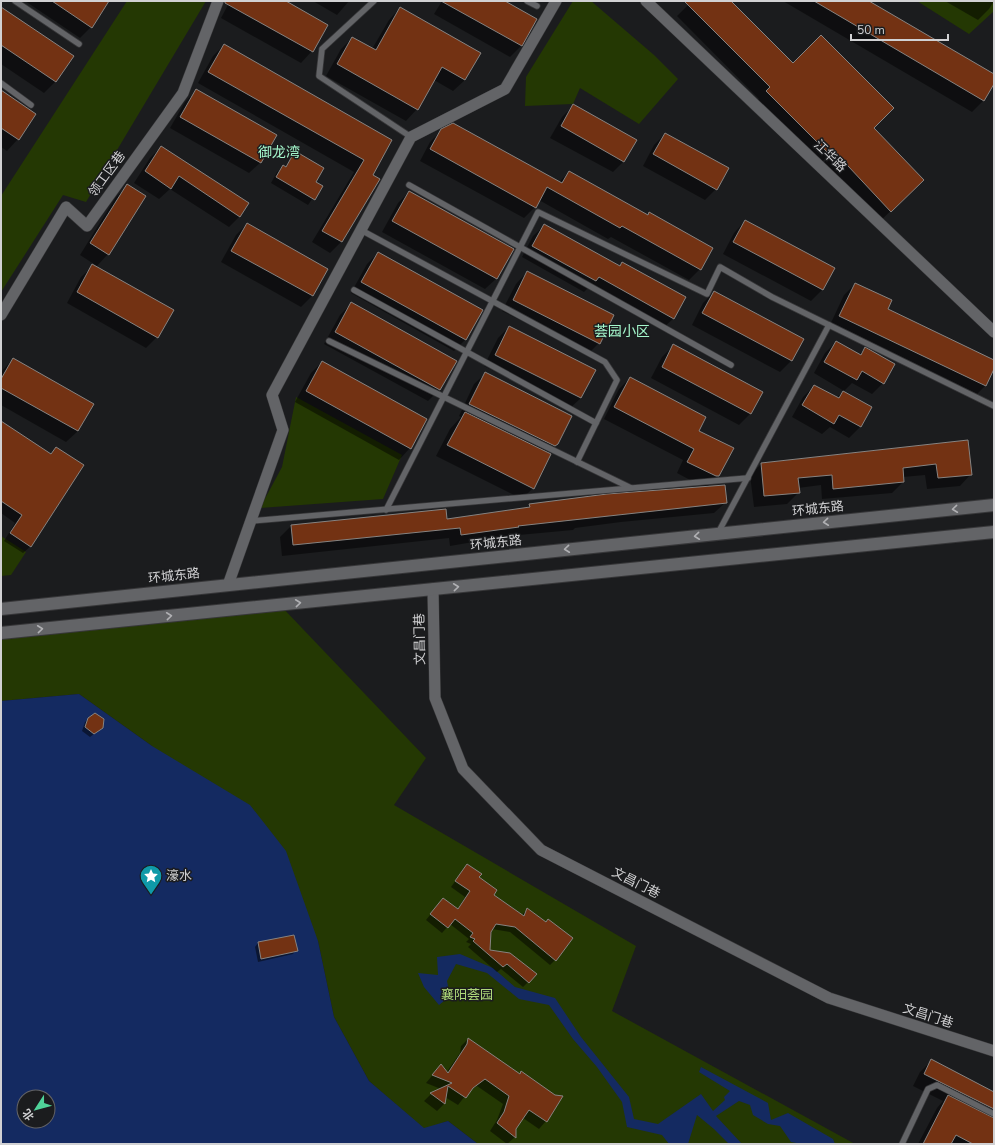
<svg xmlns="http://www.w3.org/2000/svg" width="995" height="1145" font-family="'Nunito Sans','Noto Sans SC',sans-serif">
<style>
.green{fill:#243803}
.water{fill:#142a61;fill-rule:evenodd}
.shadow{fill:#0007}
.building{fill:#733213;stroke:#868381}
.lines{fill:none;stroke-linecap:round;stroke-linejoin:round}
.lane-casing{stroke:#373739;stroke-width:7}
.street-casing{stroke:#373739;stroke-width:12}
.secondary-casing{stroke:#373739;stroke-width:14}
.lane{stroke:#636467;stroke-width:5.5}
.street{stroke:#636467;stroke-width:11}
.secondary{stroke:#636467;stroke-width:12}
.oneway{stroke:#b0b0b3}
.labels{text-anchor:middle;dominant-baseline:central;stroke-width:3;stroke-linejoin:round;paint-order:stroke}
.street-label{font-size:13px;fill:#d1d1d3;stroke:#1b1c1e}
.poi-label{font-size:13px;fill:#d1d1d3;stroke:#1b1c1e;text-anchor:start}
.park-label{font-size:13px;fill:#aed879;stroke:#1b1c1e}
.neighbourhood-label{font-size:14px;fill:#a5f8cd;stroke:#1b1c1e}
</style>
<rect width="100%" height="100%" fill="#1b1c1e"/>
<g class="green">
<path d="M 127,1 L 206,1 L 86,202 L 63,195 L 1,292 L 1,196 Z"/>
<path d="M 573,1 L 591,1 L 654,55 L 678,79 L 639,124 L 580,88 L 573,104 L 525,106 L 526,77 Z"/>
<path d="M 917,1 L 994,1 L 994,11 L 969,34 Z"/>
<path d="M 296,397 L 402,455 L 383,499 L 260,508 L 282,467 Z"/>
<path d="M 1,536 L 26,552 L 11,575 L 1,576 Z"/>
<path d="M 280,605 L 426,758 L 394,805 L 636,946 L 612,1011 L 855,1144 L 478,1144 L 448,1121 L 424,1129 L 369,1081 L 334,1017 L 318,941 L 152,746 L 79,694 L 1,701 L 1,633 Z"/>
</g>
<g class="water">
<path d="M 79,694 L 152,746 L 250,805 L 286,851 L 318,941 L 334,1017 L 369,1081 L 424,1128 L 448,1121 L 478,1144 L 1,1144 L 1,701 ZM 24,1097 L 48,1097 L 48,1121 L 24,1121 Z"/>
<path d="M 460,954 L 493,968 L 515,987 L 555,998 L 581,1037 L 629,1097 L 634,1119 L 658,1124 L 701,1094 L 713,1111 L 725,1100 L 724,1097 L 730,1091 L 699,1072 L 701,1067 L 768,1103 L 771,1120 L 788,1113 L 833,1139 L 835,1144 L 802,1144 L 791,1142 L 780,1126 L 768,1124 L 753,1115 L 750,1105 L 739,1101 L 716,1116 L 742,1144 L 729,1144 L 714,1129 L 697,1115 L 688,1144 L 669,1144 L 662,1135 L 627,1127 L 622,1102 L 597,1067 L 573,1039 L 549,1005 L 519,999 L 487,973 L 456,964 L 447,981 L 450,996 L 439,1005 L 424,987 L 418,973 L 438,975 L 437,957 Z"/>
</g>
<g class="shadow">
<path d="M 25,1 L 107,1 L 91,27 L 80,38 Z"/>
<path d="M 230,1 L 284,1 L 326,25 L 312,51 L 301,63 L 221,18 Z"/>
<path d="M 313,1 L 349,1 L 337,15 Z"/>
<path d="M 442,1 L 503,1 L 536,20 L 521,46 L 510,57 L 434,14 Z"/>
<path d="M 692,1 L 730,1 L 793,64 L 912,191 L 879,222 L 823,163 L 838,149 L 837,147 L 819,165 L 756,102 L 759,99 L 677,16 Z"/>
<path d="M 783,1 L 868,1 L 994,75 L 994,82 L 984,100 L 972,112 Z"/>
<path d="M 945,1 L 994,1 L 989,9 L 978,20 Z"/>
<path d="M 1,8 L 72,56 L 55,82 L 44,93 L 1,64 Z"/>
<path d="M 400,8 L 479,53 L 465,80 L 453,91 L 434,80 L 417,109 L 406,121 L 326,76 L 341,49 L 352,38 L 372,49 L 389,20 Z"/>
<path d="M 224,45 L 391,140 L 371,175 L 378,179 L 341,242 L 330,253 L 312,242 L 354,172 L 198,83 L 213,56 Z"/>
<path d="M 1,91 L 35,114 L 18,139 L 7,151 L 1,147 Z"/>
<path d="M 196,91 L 261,162 L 249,173 L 170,128 L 185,102 Z"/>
<path d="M 573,106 L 624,161 L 613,172 L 550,138 L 562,117 Z"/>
<path d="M 442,130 L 559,182 L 569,172 L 700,269 L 689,280 L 611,237 L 608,239 L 539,200 L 535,207 L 524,218 L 420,161 L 430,142 Z"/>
<path d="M 665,134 L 716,189 L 705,200 L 643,166 L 654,145 Z"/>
<path d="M 161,147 L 240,216 L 229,227 L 170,189 L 159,199 L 134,183 L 150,158 Z"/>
<path d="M 296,153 L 315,183 L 321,186 L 308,205 L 271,183 L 277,172 L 283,166 L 285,167 Z"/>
<path d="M 127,186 L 144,197 L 108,254 L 97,266 L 80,255 L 116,197 Z"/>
<path d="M 409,192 L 497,278 L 485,289 L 382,232 L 398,203 Z"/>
<path d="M 745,221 L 833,269 L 822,290 L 811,301 L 723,254 L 734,233 Z"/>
<path d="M 247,224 L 327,269 L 312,296 L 301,307 L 221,262 L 236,235 Z"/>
<path d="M 545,225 L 619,266 L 623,263 L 674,318 L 662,329 L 588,288 L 584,292 L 522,257 L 533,236 Z"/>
<path d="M 378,253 L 466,339 L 454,351 L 351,293 L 367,264 Z"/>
<path d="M 93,266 L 157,337 L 146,348 L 67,303 L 81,277 Z"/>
<path d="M 527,272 L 599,343 L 588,354 L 502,311 L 516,284 Z"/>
<path d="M 855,284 L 886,309 L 994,361 L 994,367 L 985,386 L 974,397 L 829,327 L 844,295 Z"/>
<path d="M 714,292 L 802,340 L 791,361 L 780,372 L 692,325 L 703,303 Z"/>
<path d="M 351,304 L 455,361 L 439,390 L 428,401 L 324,344 L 340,315 Z"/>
<path d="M 509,327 L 581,398 L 569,409 L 484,366 L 498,338 Z"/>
<path d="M 836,342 L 859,355 L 865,348 L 883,383 L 872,394 L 852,383 L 843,392 L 861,426 L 849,438 L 830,427 L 822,434 L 792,417 L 803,397 L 814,386 L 836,398 L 844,391 L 814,373 L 825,353 Z"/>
<path d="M 673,346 L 761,393 L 750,414 L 739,425 L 651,378 L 662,357 Z"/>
<path d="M 13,359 L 78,431 L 66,442 L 1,405 L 1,372 Z"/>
<path d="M 322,362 L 410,448 L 399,460 L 295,402 L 311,373 Z"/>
<path d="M 486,373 L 557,444 L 547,453 L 533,488 L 522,499 L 436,456 L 450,429 L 461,417 L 459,416 L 474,384 Z"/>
<path d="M 630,378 L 698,431 L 718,476 L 707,487 L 726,502 L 714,513 L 621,522 L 575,528 L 573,530 L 508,536 L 450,546 L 449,538 L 282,556 L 280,537 L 291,526 L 446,520 L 525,509 L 530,505 L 705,488 L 677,473 L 683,460 L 604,419 L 619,389 Z"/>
<path d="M 1,422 L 50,454 L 56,448 L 31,546 L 23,553 L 4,541 L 15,523 L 1,513 Z"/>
<path d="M 967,441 L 971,474 L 960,486 L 927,489 L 925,475 L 903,477 L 903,482 L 892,493 L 822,499 L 821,485 L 798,488 L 799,492 L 787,504 L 754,507 L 750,475 L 761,464 Z"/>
<path d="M 89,718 L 102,728 L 90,737 L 82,731 L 85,722 Z"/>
<path d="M 467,865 L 493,895 L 522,915 L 527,909 L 555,960 L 550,965 L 510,932 L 492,929 L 489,950 L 536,974 L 523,987 L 501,969 L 497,972 L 468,947 L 471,944 L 466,942 L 469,939 L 450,924 L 442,933 L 426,920 L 438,905 L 457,910 L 465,897 L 451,887 Z"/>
<path d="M 293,936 L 296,950 L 293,954 L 258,962 L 255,947 L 258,943 Z"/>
<path d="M 468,1039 L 519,1075 L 521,1072 L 546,1121 L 539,1129 L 523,1118 L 515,1129 L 515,1137 L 507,1144 L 490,1131 L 497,1120 L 503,1104 L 477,1086 L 469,1091 L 458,1105 L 445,1097 L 444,1104 L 437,1111 L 424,1101 L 431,1094 L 441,1089 L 426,1083 L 441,1065 L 446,1073 L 460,1053 L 461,1046 Z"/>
<path d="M 932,1060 L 994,1093 L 994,1144 L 918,1144 L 937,1108 L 943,1101 L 913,1086 L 920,1072 Z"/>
</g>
<g class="building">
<path d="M 52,1 L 109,1 L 92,28 Z"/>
<path d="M 225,1 L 286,1 L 328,25 L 313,52 L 225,3 Z"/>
<path d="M 441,1 L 505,1 L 537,19 L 522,46 Z"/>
<path d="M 684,1 L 731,1 L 793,63 L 821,35 L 894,108 L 874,128 L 924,180 L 891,212 L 834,151 L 830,155 L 766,91 L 770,87 Z"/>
<path d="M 814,1 L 869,1 L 994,74 L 994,84 L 984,101 Z"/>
<path d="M 1,7 L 74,56 L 56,82 L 1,45 Z"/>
<path d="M 400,7 L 481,53 L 465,80 L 442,67 L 418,110 L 337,64 L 352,37 L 376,50 Z"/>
<path d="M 224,44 L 392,140 L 373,175 L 380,179 L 342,242 L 322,231 L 364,160 L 208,72 Z"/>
<path d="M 196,89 L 277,135 L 261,163 L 180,117 Z"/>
<path d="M 1,90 L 36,114 L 19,140 L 1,128 Z"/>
<path d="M 573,104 L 637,140 L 624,162 L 561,126 Z"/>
<path d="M 453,123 L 562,183 L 569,171 L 648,215 L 649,212 L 713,248 L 701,270 L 622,226 L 620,228 L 547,187 L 536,208 L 430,149 L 441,129 Z"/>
<path d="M 665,133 L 729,168 L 717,190 L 653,154 Z"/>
<path d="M 161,146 L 249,203 L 240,217 L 179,176 L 171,189 L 145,171 Z"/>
<path d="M 295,151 L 324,168 L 316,182 L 323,186 L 315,200 L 276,177 L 283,165 L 286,167 Z"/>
<path d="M 127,184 L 146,196 L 109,255 L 90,243 Z"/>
<path d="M 409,191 L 514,249 L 497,279 L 392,221 Z"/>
<path d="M 745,220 L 835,268 L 823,290 L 733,242 Z"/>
<path d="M 247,223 L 328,269 L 313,296 L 231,251 Z"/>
<path d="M 544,224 L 620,266 L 622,262 L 686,297 L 674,319 L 599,277 L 596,281 L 532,246 Z"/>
<path d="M 378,252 L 483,310 L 466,340 L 361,282 Z"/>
<path d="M 92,264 L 174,310 L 158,338 L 77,292 Z"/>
<path d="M 527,271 L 614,315 L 600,344 L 513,300 Z"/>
<path d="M 855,283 L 892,300 L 888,309 L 994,360 L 994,369 L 986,386 L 839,316 Z"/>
<path d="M 714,291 L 804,339 L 792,361 L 702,313 Z"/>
<path d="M 351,302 L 457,361 L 440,390 L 335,332 Z"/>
<path d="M 509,326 L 596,370 L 581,398 L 495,355 Z"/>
<path d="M 836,341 L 861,355 L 865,347 L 895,364 L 884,384 L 862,371 L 857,380 L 824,362 Z"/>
<path d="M 673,344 L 763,392 L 751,414 L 662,367 Z"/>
<path d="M 13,358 L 94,404 L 78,431 L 1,388 L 1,379 Z"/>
<path d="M 322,361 L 427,419 L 411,449 L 306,391 Z"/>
<path d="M 485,372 L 572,416 L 558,444 L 555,446 L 469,404 Z"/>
<path d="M 630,377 L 706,417 L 699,431 L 734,448 L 719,476 L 716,476 L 687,462 L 694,449 L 614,407 Z"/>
<path d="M 814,385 L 839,398 L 843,391 L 872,407 L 861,427 L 839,415 L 834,424 L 802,405 Z"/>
<path d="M 465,412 L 551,454 L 534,489 L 447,445 Z"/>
<path d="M 1,421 L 51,454 L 56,447 L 84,465 L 31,547 L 10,533 L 22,515 L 1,501 Z"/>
<path d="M 968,440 L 972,475 L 938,478 L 936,464 L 903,468 L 904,482 L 833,489 L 832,475 L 798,478 L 800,493 L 764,496 L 761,463 Z"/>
<path d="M 725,485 L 727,503 L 518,526 L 519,527 L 461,535 L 460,528 L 293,545 L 291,525 L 446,509 L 447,519 L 530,507 L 529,504 L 607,494 Z"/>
<path d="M 95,713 L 104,719 L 103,728 L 94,734 L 85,727 L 88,718 Z"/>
<path d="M 467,864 L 482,874 L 479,877 L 497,890 L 494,895 L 524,916 L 527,908 L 546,922 L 548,919 L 573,938 L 556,961 L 515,927 L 496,924 L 491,932 L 490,950 L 510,953 L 537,974 L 529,983 L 507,964 L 503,967 L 473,941 L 475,939 L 470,937 L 473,933 L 455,919 L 448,928 L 430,914 L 443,898 L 458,909 L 470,891 L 455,881 Z"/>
<path d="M 294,935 L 298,951 L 261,959 L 258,942 Z"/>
<path d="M 468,1038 L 520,1074 L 521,1071 L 555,1095 L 563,1096 L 547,1122 L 529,1110 L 516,1129 L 516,1138 L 497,1123 L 504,1112 L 509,1096 L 485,1079 L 473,1088 L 466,1098 L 448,1086 L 445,1104 L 430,1093 L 452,1083 L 432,1075 L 441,1064 L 448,1073 L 467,1044 Z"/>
<path d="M 931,1059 L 994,1092 L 994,1109 L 924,1074 Z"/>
<path d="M 948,1095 L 994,1118 L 994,1144 L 973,1144 L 956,1135 L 951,1144 L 923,1144 Z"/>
</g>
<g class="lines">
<g class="lane-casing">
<g id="lane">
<path d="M 15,1 L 79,44"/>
<path d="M 374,1 L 322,49 L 319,76 L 411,137"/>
<path d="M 527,1 L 537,6"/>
<path d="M 1,83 L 31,105"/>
<path d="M 409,185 L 731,365"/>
<path d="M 361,230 L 605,362 L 617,380 L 577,462"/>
<path d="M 354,290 L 596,423"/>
<path d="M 329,341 L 631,488"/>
<path d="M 386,510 L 538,212 L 707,294 L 720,267 L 772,297 L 994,406"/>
<path d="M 251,521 L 748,478"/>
<path d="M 718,533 L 829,325"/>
<path d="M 902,1144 L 928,1089 L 937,1085 L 994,1114"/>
</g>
</g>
<g class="street-casing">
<g id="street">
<path d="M 646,1 L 994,332"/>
<path d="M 1,315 L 66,207 L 87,226 L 183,93 L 218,1"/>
<path d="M 228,585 L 283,430 L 272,395 L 411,137 L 505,89 L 556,1"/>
<path d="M 433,589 L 435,698 L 463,769 L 541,850 L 829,998 L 994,1051"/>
</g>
</g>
<g class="secondary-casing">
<g id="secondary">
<path d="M 1,609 L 994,505"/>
<path d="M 1,633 L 994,532"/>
</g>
</g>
<use href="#lane" class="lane"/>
<use href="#street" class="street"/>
<use href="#secondary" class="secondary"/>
</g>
<defs><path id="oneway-chevron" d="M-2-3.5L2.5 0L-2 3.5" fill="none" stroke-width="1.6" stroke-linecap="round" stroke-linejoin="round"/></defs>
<g class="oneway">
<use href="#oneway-chevron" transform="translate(955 509) rotate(174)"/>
<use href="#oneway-chevron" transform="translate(826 522) rotate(174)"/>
<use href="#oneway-chevron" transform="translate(697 536) rotate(174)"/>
<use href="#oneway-chevron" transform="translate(567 549) rotate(174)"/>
<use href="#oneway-chevron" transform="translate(456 587) rotate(-6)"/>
<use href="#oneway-chevron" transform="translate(298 603) rotate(-6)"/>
<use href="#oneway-chevron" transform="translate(169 616) rotate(-6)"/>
<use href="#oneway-chevron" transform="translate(40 629) rotate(-6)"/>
</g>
<defs>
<g id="sight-pin" transform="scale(1.15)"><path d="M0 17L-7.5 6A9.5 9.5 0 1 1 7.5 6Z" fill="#0f9aa8" stroke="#1b1c1e"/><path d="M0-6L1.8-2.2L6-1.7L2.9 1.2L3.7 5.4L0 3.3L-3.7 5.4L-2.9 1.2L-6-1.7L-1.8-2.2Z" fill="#fff"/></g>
</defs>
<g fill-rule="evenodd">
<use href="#sight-pin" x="151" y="876"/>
</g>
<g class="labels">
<g class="street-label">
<text transform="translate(830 156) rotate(44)">江华路</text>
<text transform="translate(107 174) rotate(-54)">领工区巷</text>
<text transform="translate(818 509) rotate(-6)">环城东路</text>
<text transform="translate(496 543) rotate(-6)">环城东路</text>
<text transform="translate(174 576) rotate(-6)">环城东路</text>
<text transform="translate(420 639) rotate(-91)">文昌门巷</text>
<text transform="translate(636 883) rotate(27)">文昌门巷</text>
<text transform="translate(928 1016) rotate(18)">文昌门巷</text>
</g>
<g class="poi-label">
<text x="166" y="876">濠水</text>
</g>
<g class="park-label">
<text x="467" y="995">襄阳荟园</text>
</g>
<g class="neighbourhood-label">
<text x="279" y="152">御龙湾</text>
<text x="622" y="331">荟园小区</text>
</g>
</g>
<rect width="995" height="1145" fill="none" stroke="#d1d1d3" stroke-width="4"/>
<g transform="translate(36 1109) rotate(234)"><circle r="19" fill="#1b1c1e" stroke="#646466"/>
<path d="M0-3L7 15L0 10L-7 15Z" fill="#4fd399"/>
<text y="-6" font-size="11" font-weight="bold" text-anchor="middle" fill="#d1d1d3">北</text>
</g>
<path d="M851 34v6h97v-6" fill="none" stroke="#d1d1d3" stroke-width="2"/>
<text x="857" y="34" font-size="12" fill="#d1d1d3" stroke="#1b1c1e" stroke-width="3" paint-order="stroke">50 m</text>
</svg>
